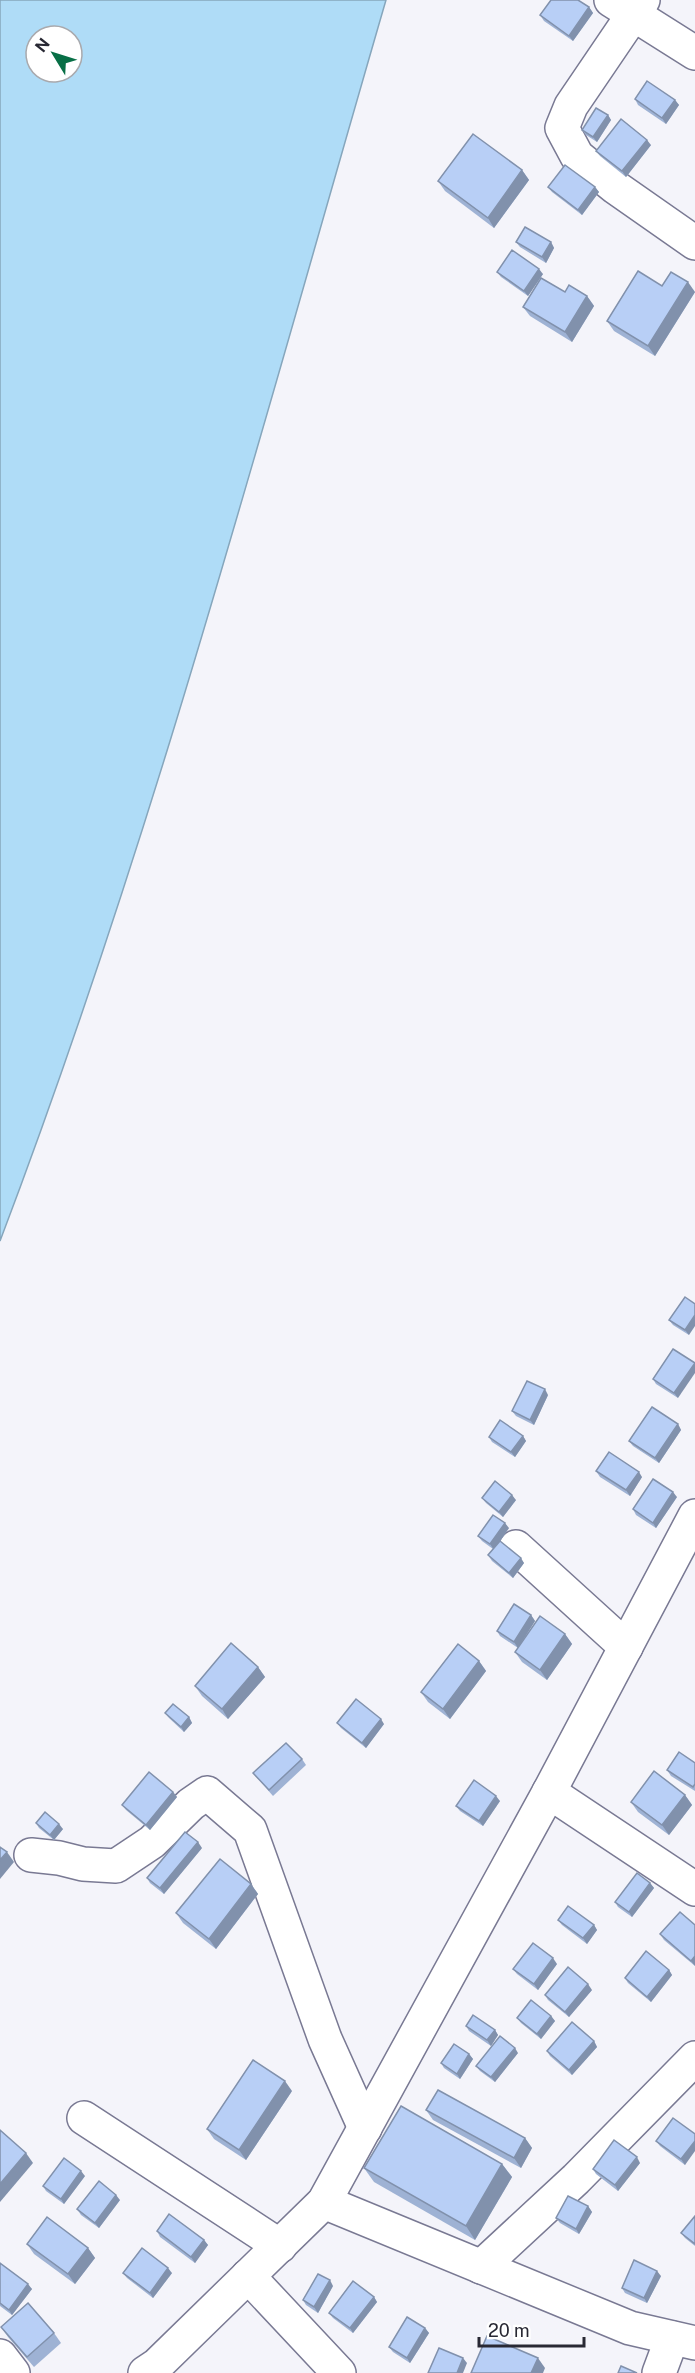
<svg xmlns="http://www.w3.org/2000/svg" width="695" height="2373" font-family="'Public Sans',sans-serif">
<style>
.water{fill:#afdcf7;stroke:#86a6bc;stroke-width:1.5;fill-rule:evenodd}
.lines{fill:none;stroke-linecap:round;stroke-linejoin:round}
.minor-casing{stroke:#797993;stroke-width:36}
.minor{stroke:#fff;stroke-width:33}
.wall{fill:#9eb2d4}
.shaded-wall{fill:#8191ac}
.building{fill:#b8cff6;stroke:#8191ac;stroke-width:1.5}
</style>
<rect width="100%" height="100%" fill="#f4f4fa"/>
<path class="water" d="M 0,0 L 386,0 C 265,416 154,836 0,1241 ZM 36,36 L 72,36 L 72,72 L 36,72 Z"/>
<g class="lines">
<g class="minor-casing">
<g id="minor">
<path d="M 611,0 L 695,53"/>
<path d="M 643,0 L 571,106 L 562,128 L 577,156 L 615,187 L 695,243"/>
<path d="M 516,1547 L 626,1647"/>
<path d="M 549,1792 L 695,1889"/>
<path d="M 31,1855 L 59,1858 L 83,1864 L 116,1866 L 152,1842 L 191,1804 L 207,1793 L 250,1830 L 325,2039 L 365,2128"/>
<path d="M 84,2118 L 280,2246"/>
<path d="M 324,2202 L 630,2328 L 695,2343"/>
<path d="M 481,2267 L 576,2179 L 695,2058"/>
<path d="M 248,2276 L 339,2373"/>
<path d="M 0,2356 L 13,2373"/>
<path d="M 145,2373 L 157,2365 L 324,2202 L 549,1792 L 695,1516"/>
<path d="M 659,2373 L 672,2338"/>
</g>
</g>
<use href="#minor" class="minor"/>
</g>
<g class="wall">
<path d="M 589,7 L 593,13 L 573,41 L 544,21 L 540,15 Z"/>
<path d="M 635,99 L 675,100 L 679,105 L 666,124 L 638,105 Z"/>
<path d="M 608,115 L 611,120 L 597,142 L 586,135 L 582,130 Z"/>
<path d="M 651,145 L 626,177 L 600,156 L 596,151 Z"/>
<path d="M 522,170 L 529,180 L 494,228 L 445,191 L 438,181 Z"/>
<path d="M 548,187 L 595,187 L 599,192 L 582,215 L 552,192 Z"/>
<path d="M 516,242 L 551,242 L 554,248 L 546,263 L 520,247 Z"/>
<path d="M 497,272 L 543,274 L 528,296 L 501,277 Z"/>
<path d="M 662,286 L 695,292 L 655,356 L 614,331 L 607,321 Z"/>
<path d="M 565,292 L 587,296 L 594,306 L 572,342 L 530,316 L 523,307 Z"/>
<path d="M 685,1297 L 689,1335 L 673,1325 L 669,1320 Z"/>
<path d="M 673,1349 L 678,1398 L 656,1384 L 653,1379 Z"/>
<path d="M 548,1395 L 534,1425 L 516,1416 L 512,1411 Z"/>
<path d="M 678,1424 L 681,1430 L 659,1463 L 633,1446 L 629,1441 Z"/>
<path d="M 523,1436 L 526,1441 L 515,1457 L 492,1442 L 489,1437 Z"/>
<path d="M 596,1471 L 642,1477 L 630,1496 L 600,1477 Z"/>
<path d="M 677,1497 L 656,1528 L 636,1515 L 633,1509 Z"/>
<path d="M 482,1498 L 516,1500 L 503,1517 L 486,1503 Z"/>
<path d="M 509,1528 L 500,1541 L 524,1563 L 513,1578 L 492,1561 L 488,1555 L 493,1549 L 482,1541 L 478,1536 Z"/>
<path d="M 531,1615 L 535,1621 L 518,1648 L 500,1636 L 497,1631 Z"/>
<path d="M 565,1634 L 572,1644 L 547,1680 L 522,1662 L 515,1652 Z"/>
<path d="M 479,1661 L 486,1671 L 450,1719 L 428,1702 L 421,1692 Z"/>
<path d="M 258,1667 L 265,1677 L 228,1719 L 202,1696 L 195,1686 Z"/>
<path d="M 165,1713 L 189,1717 L 192,1723 L 184,1732 L 169,1718 Z"/>
<path d="M 337,1723 L 384,1724 L 366,1748 L 341,1728 Z"/>
<path d="M 302,1759 L 306,1765 L 273,1796 L 253,1773 Z"/>
<path d="M 695,1763 L 695,1791 L 671,1776 L 667,1770 Z"/>
<path d="M 173,1792 L 177,1797 L 150,1830 L 126,1810 L 122,1805 Z"/>
<path d="M 685,1795 L 692,1805 L 669,1835 L 638,1812 L 631,1802 Z"/>
<path d="M 500,1801 L 483,1826 L 460,1811 L 456,1806 Z"/>
<path d="M 36,1823 L 63,1829 L 54,1840 L 39,1828 Z"/>
<path d="M 202,1848 L 164,1894 L 150,1883 L 147,1878 Z"/>
<path d="M 650,1883 L 654,1888 L 632,1917 L 618,1907 L 615,1902 Z"/>
<path d="M 251,1884 L 258,1894 L 216,1949 L 183,1923 L 176,1913 Z"/>
<path d="M 680,1912 L 695,1966 L 664,1940 L 660,1934 Z"/>
<path d="M 558,1920 L 594,1925 L 597,1930 L 587,1944 L 562,1925 Z"/>
<path d="M 557,1964 L 538,1990 L 517,1974 L 513,1969 Z"/>
<path d="M 669,1970 L 672,1975 L 651,2002 L 628,1983 L 625,1978 Z"/>
<path d="M 592,1990 L 569,2017 L 548,2000 L 545,1995 Z"/>
<path d="M 551,2016 L 555,2021 L 541,2039 L 521,2023 L 517,2018 Z"/>
<path d="M 466,2026 L 495,2030 L 498,2035 L 491,2046 L 469,2031 Z"/>
<path d="M 594,2041 L 597,2047 L 572,2075 L 550,2056 L 547,2051 Z"/>
<path d="M 518,2053 L 495,2082 L 480,2071 L 476,2066 Z"/>
<path d="M 469,2054 L 473,2059 L 460,2079 L 444,2068 L 441,2063 Z"/>
<path d="M 292,2091 L 246,2160 L 214,2139 L 207,2129 Z"/>
<path d="M 426,2110 L 525,2138 L 532,2148 L 521,2168 L 433,2120 Z"/>
<path d="M 695,2134 L 685,2165 L 660,2146 L 656,2141 Z"/>
<path d="M 640,2163 L 618,2191 L 596,2174 L 593,2169 Z"/>
<path d="M 502,2164 L 512,2177 L 475,2240 L 374,2182 L 364,2168 Z"/>
<path d="M 85,2176 L 64,2204 L 46,2191 L 43,2186 Z"/>
<path d="M 120,2200 L 99,2228 L 81,2215 L 77,2209 Z"/>
<path d="M 588,2206 L 592,2212 L 579,2234 L 560,2223 L 556,2218 Z"/>
<path d="M 695,2216 L 695,2246 L 685,2238 L 681,2233 Z"/>
<path d="M 157,2231 L 204,2240 L 208,2245 L 195,2263 L 160,2237 Z"/>
<path d="M 27,2244 L 88,2248 L 95,2258 L 75,2284 L 34,2254 Z"/>
<path d="M 0,2263 L 32,2289 L 12,2315 L 0,2306 Z"/>
<path d="M 123,2273 L 172,2273 L 153,2298 L 127,2278 Z"/>
<path d="M 661,2276 L 647,2303 L 625,2293 L 622,2288 Z"/>
<path d="M 333,2286 L 318,2313 L 306,2305 L 303,2300 Z"/>
<path d="M 374,2297 L 377,2302 L 353,2333 L 333,2318 L 329,2313 Z"/>
<path d="M 1,2327 L 54,2333 L 61,2343 L 34,2367 L 8,2337 Z"/>
<path d="M 425,2328 L 429,2333 L 410,2363 L 393,2352 L 389,2347 Z"/>
</g>
<g class="shaded-wall">
<path d="M 589,7 L 593,13 L 573,41 L 569,36 Z"/>
<path d="M 675,100 L 679,105 L 666,124 L 662,118 Z"/>
<path d="M 608,115 L 611,120 L 597,142 L 593,137 Z"/>
<path d="M 647,140 L 651,145 L 626,177 L 622,171 Z"/>
<path d="M 522,170 L 529,180 L 494,228 L 488,218 Z"/>
<path d="M 595,187 L 599,192 L 582,215 L 578,210 Z"/>
<path d="M 551,242 L 554,248 L 546,263 L 542,257 Z"/>
<path d="M 539,269 L 543,274 L 528,296 L 524,291 Z"/>
<path d="M 688,282 L 695,292 L 655,356 L 648,346 Z"/>
<path d="M 587,296 L 594,306 L 572,342 L 565,332 Z"/>
<path d="M 695,1315 L 695,1326 L 689,1335 L 685,1330 Z"/>
<path d="M 695,1363 L 695,1373 L 678,1398 L 674,1393 Z"/>
<path d="M 545,1389 L 548,1395 L 534,1425 L 530,1420 Z"/>
<path d="M 678,1424 L 681,1430 L 659,1463 L 655,1458 Z"/>
<path d="M 523,1436 L 526,1441 L 515,1457 L 511,1452 Z"/>
<path d="M 639,1472 L 642,1477 L 630,1496 L 626,1490 Z"/>
<path d="M 673,1492 L 677,1497 L 656,1528 L 653,1523 Z"/>
<path d="M 512,1495 L 516,1500 L 503,1517 L 499,1512 Z"/>
<path d="M 505,1523 L 509,1528 L 494,1550 L 490,1544 Z"/>
<path d="M 521,1558 L 524,1563 L 513,1578 L 509,1573 Z"/>
<path d="M 531,1615 L 535,1621 L 518,1648 L 514,1642 Z"/>
<path d="M 565,1634 L 572,1644 L 547,1680 L 540,1670 Z"/>
<path d="M 479,1661 L 486,1671 L 450,1719 L 443,1709 Z"/>
<path d="M 258,1667 L 265,1677 L 228,1719 L 222,1709 Z"/>
<path d="M 189,1717 L 192,1723 L 184,1732 L 181,1727 Z"/>
<path d="M 381,1719 L 384,1724 L 366,1748 L 362,1743 Z"/>
<path d="M 173,1792 L 177,1797 L 150,1830 L 146,1825 Z"/>
<path d="M 685,1795 L 692,1805 L 669,1835 L 662,1825 Z"/>
<path d="M 496,1796 L 500,1801 L 483,1826 L 479,1821 Z"/>
<path d="M 59,1824 L 63,1829 L 54,1840 L 50,1835 Z"/>
<path d="M 198,1842 L 202,1848 L 164,1894 L 160,1888 Z"/>
<path d="M 7,1852 L 14,1862 L 0,1879 L 0,1860 Z"/>
<path d="M 650,1883 L 654,1888 L 632,1917 L 629,1912 Z"/>
<path d="M 251,1884 L 258,1894 L 216,1949 L 209,1939 Z"/>
<path d="M 594,1925 L 597,1930 L 587,1944 L 583,1938 Z"/>
<path d="M 695,1956 L 695,1966 L 691,1961 Z"/>
<path d="M 553,1958 L 557,1964 L 538,1990 L 534,1984 Z"/>
<path d="M 669,1970 L 672,1975 L 651,2002 L 647,1997 Z"/>
<path d="M 588,1984 L 592,1990 L 569,2017 L 565,2012 Z"/>
<path d="M 551,2016 L 555,2021 L 541,2039 L 537,2034 Z"/>
<path d="M 495,2030 L 498,2035 L 491,2046 L 487,2040 Z"/>
<path d="M 594,2041 L 597,2047 L 572,2075 L 569,2070 Z"/>
<path d="M 515,2048 L 518,2053 L 495,2082 L 491,2077 Z"/>
<path d="M 469,2054 L 473,2059 L 460,2079 L 457,2074 Z"/>
<path d="M 285,2081 L 292,2091 L 246,2160 L 239,2150 Z"/>
<path d="M 525,2138 L 532,2148 L 521,2168 L 514,2158 Z"/>
<path d="M 695,2141 L 695,2151 L 685,2165 L 681,2159 Z"/>
<path d="M 26,2153 L 33,2163 L 0,2202 L 0,2184 Z"/>
<path d="M 637,2157 L 640,2163 L 618,2191 L 615,2185 Z"/>
<path d="M 502,2164 L 512,2177 L 475,2240 L 466,2226 Z"/>
<path d="M 81,2171 L 85,2176 L 64,2204 L 61,2199 Z"/>
<path d="M 116,2195 L 120,2200 L 99,2228 L 95,2223 Z"/>
<path d="M 588,2206 L 592,2212 L 579,2234 L 576,2229 Z"/>
<path d="M 204,2240 L 208,2245 L 195,2263 L 191,2257 Z"/>
<path d="M 88,2248 L 95,2258 L 75,2284 L 68,2274 Z"/>
<path d="M 168,2268 L 172,2273 L 153,2298 L 150,2293 Z"/>
<path d="M 657,2271 L 661,2276 L 647,2303 L 644,2298 Z"/>
<path d="M 330,2280 L 333,2286 L 318,2313 L 314,2307 Z"/>
<path d="M 28,2284 L 32,2289 L 12,2315 L 9,2310 Z"/>
<path d="M 374,2297 L 377,2302 L 353,2333 L 350,2328 Z"/>
<path d="M 425,2328 L 429,2333 L 410,2363 L 407,2358 Z"/>
<path d="M 463,2358 L 467,2363 L 463,2373 L 457,2373 Z"/>
<path d="M 538,2358 L 545,2368 L 543,2373 L 531,2373 Z"/>
</g>
<g class="building">
<path d="M 551,0 L 578,0 L 589,7 L 569,36 L 540,15 Z"/>
<path d="M 647,81 L 675,100 L 662,118 L 635,99 Z"/>
<path d="M 596,108 L 608,115 L 593,137 L 582,130 Z"/>
<path d="M 621,119 L 647,140 L 622,171 L 596,151 Z"/>
<path d="M 473,134 L 522,170 L 488,218 L 438,181 Z"/>
<path d="M 565,165 L 595,187 L 578,210 L 548,187 Z"/>
<path d="M 525,227 L 551,242 L 542,257 L 516,242 Z"/>
<path d="M 512,250 L 539,269 L 524,291 L 497,272 Z"/>
<path d="M 638,271 L 662,286 L 671,272 L 688,282 L 648,346 L 607,321 Z"/>
<path d="M 541,278 L 565,292 L 569,285 L 587,296 L 565,332 L 523,307 Z"/>
<path d="M 685,1297 L 695,1304 L 695,1315 L 685,1330 L 669,1320 Z"/>
<path d="M 673,1349 L 695,1363 L 674,1393 L 653,1379 Z"/>
<path d="M 527,1381 L 545,1389 L 530,1420 L 512,1411 Z"/>
<path d="M 652,1407 L 678,1424 L 655,1458 L 629,1441 Z"/>
<path d="M 500,1420 L 523,1436 L 511,1452 L 489,1437 Z"/>
<path d="M 609,1452 L 639,1472 L 626,1490 L 596,1471 Z"/>
<path d="M 653,1479 L 673,1492 L 653,1523 L 633,1509 Z"/>
<path d="M 495,1481 L 512,1495 L 499,1512 L 482,1498 Z"/>
<path d="M 493,1515 L 505,1523 L 490,1544 L 478,1536 Z"/>
<path d="M 500,1541 L 521,1558 L 509,1573 L 488,1555 Z"/>
<path d="M 514,1604 L 531,1615 L 514,1642 L 497,1631 Z"/>
<path d="M 540,1616 L 565,1634 L 540,1670 L 515,1652 Z"/>
<path d="M 231,1643 L 258,1667 L 222,1709 L 195,1686 Z"/>
<path d="M 458,1644 L 479,1661 L 443,1709 L 421,1692 Z"/>
<path d="M 356,1699 L 381,1719 L 362,1743 L 337,1723 Z"/>
<path d="M 173,1704 L 189,1717 L 181,1727 L 165,1713 Z"/>
<path d="M 286,1743 L 302,1759 L 269,1790 L 253,1773 Z"/>
<path d="M 679,1752 L 695,1763 L 695,1784 L 693,1787 L 667,1770 Z"/>
<path d="M 654,1771 L 685,1795 L 662,1825 L 631,1802 Z"/>
<path d="M 149,1772 L 173,1792 L 146,1825 L 122,1805 Z"/>
<path d="M 474,1780 L 496,1796 L 479,1821 L 456,1806 Z"/>
<path d="M 45,1812 L 59,1824 L 50,1835 L 36,1823 Z"/>
<path d="M 185,1832 L 198,1842 L 160,1888 L 147,1878 Z"/>
<path d="M 0,1847 L 7,1852 L 0,1860 Z"/>
<path d="M 220,1859 L 251,1884 L 209,1939 L 176,1913 Z"/>
<path d="M 637,1873 L 650,1883 L 629,1912 L 615,1902 Z"/>
<path d="M 568,1906 L 594,1925 L 583,1938 L 558,1920 Z"/>
<path d="M 680,1912 L 695,1925 L 695,1956 L 691,1961 L 660,1934 Z"/>
<path d="M 533,1943 L 553,1958 L 534,1984 L 513,1969 Z"/>
<path d="M 646,1951 L 669,1970 L 647,1997 L 625,1978 Z"/>
<path d="M 568,1967 L 588,1984 L 565,2012 L 545,1995 Z"/>
<path d="M 531,2000 L 551,2016 L 537,2034 L 517,2018 Z"/>
<path d="M 473,2015 L 495,2030 L 487,2040 L 466,2026 Z"/>
<path d="M 572,2022 L 594,2041 L 569,2070 L 547,2051 Z"/>
<path d="M 500,2036 L 515,2048 L 491,2077 L 476,2066 Z"/>
<path d="M 454,2044 L 469,2054 L 457,2074 L 441,2063 Z"/>
<path d="M 253,2060 L 285,2081 L 239,2150 L 207,2129 Z"/>
<path d="M 438,2090 L 525,2138 L 514,2158 L 426,2110 Z"/>
<path d="M 401,2106 L 502,2164 L 466,2226 L 364,2168 Z"/>
<path d="M 673,2118 L 695,2134 L 695,2141 L 681,2159 L 656,2141 Z"/>
<path d="M 0,2130 L 26,2153 L 0,2184 Z"/>
<path d="M 614,2140 L 637,2157 L 615,2185 L 593,2169 Z"/>
<path d="M 64,2158 L 81,2171 L 61,2199 L 43,2186 Z"/>
<path d="M 99,2181 L 116,2195 L 95,2223 L 77,2209 Z"/>
<path d="M 568,2196 L 588,2206 L 576,2229 L 556,2218 Z"/>
<path d="M 169,2214 L 204,2240 L 191,2257 L 157,2231 Z"/>
<path d="M 695,2216 L 695,2244 L 681,2233 Z"/>
<path d="M 47,2217 L 88,2248 L 68,2274 L 27,2244 Z"/>
<path d="M 142,2248 L 168,2268 L 150,2293 L 123,2273 Z"/>
<path d="M 634,2260 L 657,2271 L 644,2298 L 622,2288 Z"/>
<path d="M 0,2263 L 28,2284 L 9,2310 L 0,2303 Z"/>
<path d="M 318,2274 L 330,2280 L 314,2307 L 303,2300 Z"/>
<path d="M 353,2281 L 374,2297 L 350,2328 L 329,2313 Z"/>
<path d="M 28,2303 L 54,2333 L 27,2357 L 1,2327 Z"/>
<path d="M 407,2317 L 425,2328 L 407,2358 L 389,2347 Z"/>
<path d="M 487,2336 L 538,2358 L 531,2373 L 471,2373 Z"/>
<path d="M 439,2348 L 463,2358 L 457,2373 L 428,2373 Z"/>
<path d="M 621,2366 L 637,2373 L 618,2373 Z"/>
</g>
<g transform="translate(54 54) rotate(308)"><circle r="28" fill="#ffffff" stroke="#a9a9ad" stroke-width="1.5"/>
<path d="M0-4.5L10 22L0 15L-10 22Z" fill="#086f46"/>
<text y="-9" font-size="16" font-weight="bold" text-anchor="middle" fill="#282833">N</text>
</g>
<path d="M479 2337v9h105v-9" fill="none" stroke="#282833" stroke-width="3"/>
<text x="488" y="2337" font-size="18" fill="#282833" stroke="#ffffff" stroke-width="4.5" paint-order="stroke">20 m</text>
</svg>
